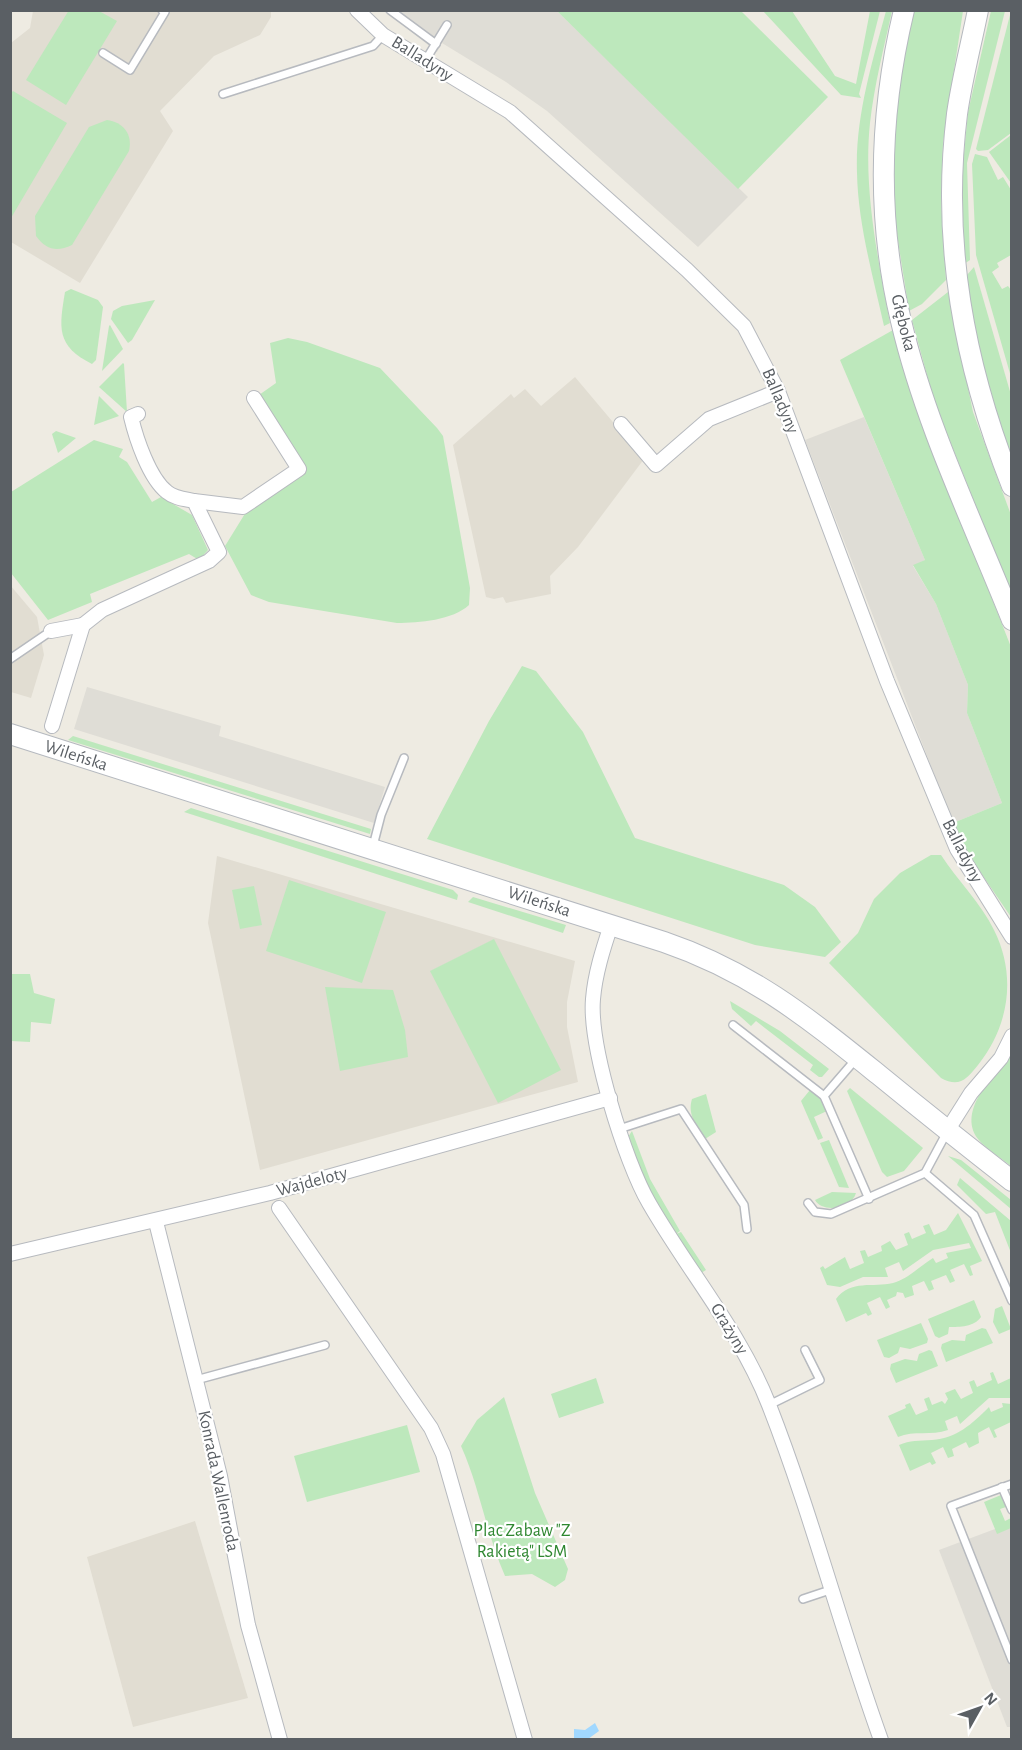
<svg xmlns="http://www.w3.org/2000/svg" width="1022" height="1750" font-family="'Alegreya Sans',sans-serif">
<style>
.industrial{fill:#dfddd6}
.education{fill:#e1ddd2}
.green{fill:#bde8bc}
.water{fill:#a1d8ff}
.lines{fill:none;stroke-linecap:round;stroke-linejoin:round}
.lane-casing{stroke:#b7babf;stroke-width:10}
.street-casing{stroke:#b7babf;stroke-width:16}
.secondary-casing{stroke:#b5b9bf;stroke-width:22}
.lane{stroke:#fff;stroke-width:7}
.street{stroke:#fff;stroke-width:14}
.secondary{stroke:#fff;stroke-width:20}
.labels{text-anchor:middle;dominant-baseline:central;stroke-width:4.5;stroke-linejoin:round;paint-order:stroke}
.street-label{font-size:18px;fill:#5a5f64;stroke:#fff}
.park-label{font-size:18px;fill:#2e8730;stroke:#fff}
</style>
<rect width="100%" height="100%" fill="#eeebe2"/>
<g class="industrial">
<path d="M 385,11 L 557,11 L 748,197 L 698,247 L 547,111 L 506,82 L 442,43 L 437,52 Z"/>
<path d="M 864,417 L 925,560 L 913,566 L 936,604 L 968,685 L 967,713 L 1002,803 L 953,823 L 805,440 Z"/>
<path d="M 87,687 L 221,726 L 219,736 L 385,787 L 374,823 L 74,729 Z"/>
<path d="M 1011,1523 L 1011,1727 L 1007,1727 L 939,1550 Z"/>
</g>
<g class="education">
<path d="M 33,11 L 271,11 L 271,17 L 260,35 L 214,56 L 160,111 L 173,131 L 80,283 L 11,242 L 11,43 L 30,28 Z"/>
<path d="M 575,377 L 644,459 L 578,547 L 550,576 L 551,594 L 506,603 L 503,597 L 494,599 L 486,597 L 453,445 L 511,394 L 514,398 L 525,389 L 541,406 Z"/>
<path d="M 10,585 L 37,617 L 44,655 L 31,698 L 11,692 Z"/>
<path d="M 217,856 L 575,961 L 567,1002 L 567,1027 L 578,1082 L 260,1170 L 208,923 Z"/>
<path d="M 195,1521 L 248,1698 L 133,1727 L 87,1557 Z"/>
</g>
<g class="green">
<path d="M 69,10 L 99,11 L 117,21 L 66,105 L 26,80 Z"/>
<path d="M 557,11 L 741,11 L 828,97 L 738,189 Z"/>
<path d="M 763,11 L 792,11 L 835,76 L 856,84 L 870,11 L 880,11 L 859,94 L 861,98 L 841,95 Z"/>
<path d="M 886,11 L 892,11 C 884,47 874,86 870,123 C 863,188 878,259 890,323 L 884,326 C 873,276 858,224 857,173 C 855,118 872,63 886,11 Z"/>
<path d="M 914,11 L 963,11 L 943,143 L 941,202 L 946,280 L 922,304 L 909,311 C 902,263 892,215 891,165 C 891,113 901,61 914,11 Z"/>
<path d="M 991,11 L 1005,11 L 967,163 L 970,260 L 964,264 L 962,174 L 968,112 Z"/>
<path d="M 1011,11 L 1011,133 L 988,150 L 978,151 L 976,149 Z"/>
<path d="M 13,91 L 67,123 L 11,218 L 10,94 Z"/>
<path d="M 107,120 C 123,122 133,134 129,151 L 72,245 C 57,252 46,250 36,236 L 35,216 L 89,127 Z"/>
<path d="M 1011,135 L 1011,183 L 989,152 Z"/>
<path d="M 975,154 L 987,157 L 998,180 L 1003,177 L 1011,190 L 1011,255 L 997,263 L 999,267 L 992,272 L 1002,289 L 1008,286 L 1011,290 L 1011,377 L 976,255 L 972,164 Z"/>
<path d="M 974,267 L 1011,395 L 1011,456 C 990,398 974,338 967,275 Z"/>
<path d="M 71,289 L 98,300 L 103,307 L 96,360 L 92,364 C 56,346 59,328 65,292 Z"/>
<path d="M 948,292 L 973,412 L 1011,515 L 1011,594 L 934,401 L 912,320 Z"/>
<path d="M 155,300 L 132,340 L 128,343 L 111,319 L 113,311 L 122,306 Z"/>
<path d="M 110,325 L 123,349 L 102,371 L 109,326 Z"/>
<path d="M 893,330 L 946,482 L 1011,647 L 1011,917 L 970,857 L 953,823 L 1002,803 L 967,713 L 968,685 L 936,604 L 913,565 L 925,560 L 840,360 Z"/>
<path d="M 288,338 L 307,342 L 380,368 L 437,428 L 443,436 L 470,588 L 469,605 C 453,620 419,623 397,623 L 269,602 L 251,595 L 225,546 L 246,512 L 305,472 L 259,395 L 276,383 L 270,343 Z"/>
<path d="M 123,363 L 124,364 L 127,412 L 99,387 Z"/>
<path d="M 99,396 L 119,416 L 94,425 Z"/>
<path d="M 56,431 L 76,438 L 58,453 L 52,434 Z"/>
<path d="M 94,440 L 123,449 L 119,457 L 127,462 L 152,502 L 161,497 L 192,515 L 208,550 L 199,560 L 189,554 L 90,594 L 92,602 L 48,620 L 11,573 L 11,492 Z"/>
<path d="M 522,666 L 536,671 L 583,732 L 635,838 L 784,885 L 815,907 L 841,942 L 825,957 L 755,945 L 427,839 L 489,721 Z"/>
<path d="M 73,736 L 371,829 L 370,834 L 68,740 Z"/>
<path d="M 191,808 L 453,890 L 458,895 L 457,900 L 184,812 Z"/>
<path d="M 931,855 L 941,855 C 957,880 981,903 994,930 C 1017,976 1009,1026 978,1065 C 967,1079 959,1088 941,1078 L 829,963 L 858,933 L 874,899 L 900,873 Z"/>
<path d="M 289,880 L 386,912 L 362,983 L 266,951 Z"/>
<path d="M 254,886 L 262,925 L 240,929 L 232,890 Z"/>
<path d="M 473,897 L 566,925 L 563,933 L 468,902 Z"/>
<path d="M 494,939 L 561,1070 L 498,1103 L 430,971 Z"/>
<path d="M 11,974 L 30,974 L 34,993 L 55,999 L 51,1024 L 31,1022 L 30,1042 L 11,1041 Z"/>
<path d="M 325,987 L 393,990 L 405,1030 L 408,1057 L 340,1071 Z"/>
<path d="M 730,1001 L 780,1031 L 829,1069 L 822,1077 L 819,1077 L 810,1070 L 813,1065 L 756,1021 L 751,1026 L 732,1009 Z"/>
<path d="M 1011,1052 L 1011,1166 C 1001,1158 986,1149 978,1139 C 956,1110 996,1074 1011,1052 Z"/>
<path d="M 850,1088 L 923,1148 L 904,1171 L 887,1177 L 882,1172 L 847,1091 Z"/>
<path d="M 810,1090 L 822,1099 L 827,1111 L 814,1117 L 823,1138 L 818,1140 L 801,1101 Z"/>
<path d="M 706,1094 L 716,1132 L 705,1139 C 697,1126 687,1115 692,1099 Z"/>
<path d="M 632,1131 L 650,1179 L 680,1231 L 676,1234 L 681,1232 L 706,1270 L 701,1273 L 645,1186 L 628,1137 Z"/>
<path d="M 829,1140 L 849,1188 L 839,1187 L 820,1143 Z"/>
<path d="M 948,1156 L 961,1160 L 1011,1200 L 1011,1209 Z"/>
<path d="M 960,1178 L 1011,1221 L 1011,1253 L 995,1212 L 986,1214 L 957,1185 Z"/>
<path d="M 832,1192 L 856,1193 C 852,1208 823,1214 815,1200 Z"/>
<path d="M 958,1213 L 982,1261 L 970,1266 L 973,1275 L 970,1276 L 964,1264 L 950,1270 L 955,1281 L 950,1283 L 946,1275 L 931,1281 L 934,1289 L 929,1291 L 924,1281 L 912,1286 L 914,1295 L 905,1298 L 903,1293 L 897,1292 L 896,1296 L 887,1300 L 890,1307 L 886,1309 L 880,1297 L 867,1303 L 872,1314 L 868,1316 L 866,1313 L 846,1322 L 836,1299 C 851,1279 873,1288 893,1283 C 908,1279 920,1266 933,1258 L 936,1263 L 948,1258 L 946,1253 L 971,1248 L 969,1243 L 933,1250 L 903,1271 L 899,1262 L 885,1268 L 888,1277 L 863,1277 L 840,1287 L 827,1285 L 820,1268 L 823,1266 L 825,1269 L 845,1257 L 850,1269 L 864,1263 L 860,1251 L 865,1250 L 868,1257 L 882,1251 L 881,1246 L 890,1241 L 896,1250 L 908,1245 L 904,1234 L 909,1232 L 912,1239 L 926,1233 L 923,1226 L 929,1224 L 934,1235 L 946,1230 Z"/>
<path d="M 974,1300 L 981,1317 C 974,1327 960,1327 949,1327 L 948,1334 L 939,1338 L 935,1336 L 928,1319 Z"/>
<path d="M 1002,1306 L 1011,1329 L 999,1334 L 993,1322 L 995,1309 Z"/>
<path d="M 921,1323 L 928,1339 L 927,1343 L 910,1349 L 900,1347 L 898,1353 L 889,1358 L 884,1357 L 877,1340 Z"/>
<path d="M 982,1328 L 986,1329 L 993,1343 L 946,1362 L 941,1348 L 942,1344 L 952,1340 L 965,1341 L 966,1335 Z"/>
<path d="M 929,1350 L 932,1351 L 938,1366 L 896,1383 L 890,1369 L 891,1364 L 905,1359 L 917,1361 L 919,1354 Z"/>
<path d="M 993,1372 L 998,1384 L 1011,1378 L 1011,1398 L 989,1398 L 960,1424 L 957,1416 L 945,1421 L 948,1430 C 931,1436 914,1430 898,1437 L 888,1416 L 906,1408 L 905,1405 L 910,1403 L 916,1415 L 928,1410 L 924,1399 L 929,1397 L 932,1405 L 942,1401 L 945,1404 L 948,1399 L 945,1393 L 955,1389 L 961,1399 L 973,1393 L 969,1382 L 974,1380 L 977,1387 L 992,1380 L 990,1373 Z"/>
<path d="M 596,1378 L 604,1403 L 559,1418 L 551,1394 Z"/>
<path d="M 504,1397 L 535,1493 L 568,1569 L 565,1580 L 555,1587 L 532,1574 L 505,1576 C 486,1533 480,1488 461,1446 L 477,1420 Z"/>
<path d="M 1002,1403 L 1011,1404 L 1011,1422 L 994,1430 L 997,1437 L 994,1438 L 989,1427 L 978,1433 L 979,1443 L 969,1448 L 966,1442 L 952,1449 L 954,1456 L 948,1458 L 943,1447 L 931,1453 L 936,1463 L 932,1465 L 930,1462 L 910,1471 L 899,1445 C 910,1440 919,1441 932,1440 C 957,1438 972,1424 989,1407 L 991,1412 L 1003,1407 Z"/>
<path d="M 407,1425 L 420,1472 L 307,1502 L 294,1456 Z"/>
<path d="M 1001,1495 L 1006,1507 L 1000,1509 L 1005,1521 L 1011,1518 L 1011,1528 L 997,1534 L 984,1502 Z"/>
</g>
<path class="water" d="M 595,1723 L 599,1731 L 588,1739 L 574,1739 L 574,1729 L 585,1730 Z"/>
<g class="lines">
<g class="lane-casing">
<g id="lane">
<path d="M 390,10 L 436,44"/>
<path d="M 103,53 L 130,70 L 165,12 L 162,10"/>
<path d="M 425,61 L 447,25"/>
<path d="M 223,94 L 373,46 L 383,35"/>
<path d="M 10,659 L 51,631"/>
<path d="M 373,846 L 381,815 L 404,758"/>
<path d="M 733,1025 L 824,1096 L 869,1199"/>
<path d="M 824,1096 L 856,1059"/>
<path d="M 619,1129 L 681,1109 L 744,1205 L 747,1229"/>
<path d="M 925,1173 L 974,1215 L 1012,1301"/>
<path d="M 808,1203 L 815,1212 L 831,1214 L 925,1173 L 947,1132"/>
<path d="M 196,1380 L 325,1345"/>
<path d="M 769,1405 L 820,1380 L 805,1350"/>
<path d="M 1012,1484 L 951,1506 L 1012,1660"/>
<path d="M 1002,1487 L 1012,1510"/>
<path d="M 803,1599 L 833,1589"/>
</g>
</g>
<g class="street-casing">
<g id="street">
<path d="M 357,10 L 383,35 L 510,112 L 687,270 L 744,326 L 778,391 L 887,681 L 957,849 L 1012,937"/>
<path d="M 621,424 L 656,465 L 709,419 L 778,391"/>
<path d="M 194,501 L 243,507 L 299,469 L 254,398"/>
<path d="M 51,631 L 83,625"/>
<path d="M 52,726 L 83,625 L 102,610 L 209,561 L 219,552 L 194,501 C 185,499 174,498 167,492 C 149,478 136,438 131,417 L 138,414"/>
<path d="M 611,925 C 603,949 595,974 593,999 C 589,1046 625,1162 649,1203 C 688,1271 740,1331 769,1405 C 812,1515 841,1629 881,1740"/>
<path d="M 947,1131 L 971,1093 L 1001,1058 L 1012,1036"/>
<path d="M 279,1208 L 431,1428 L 443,1454 L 525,1740"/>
<path d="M 156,1222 L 220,1476 L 248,1625 L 280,1740"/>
<path d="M 10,1254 L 270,1193 L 610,1098"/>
</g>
</g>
<g class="secondary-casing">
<g id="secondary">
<path d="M 904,10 C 879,114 876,217 901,321 C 925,424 973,522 1012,620"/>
<path d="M 978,10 C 971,45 962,79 957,114 C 941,243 964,365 1012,486"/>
<path d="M 10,734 L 664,942 C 752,972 808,1018 879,1075 C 923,1111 967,1146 1012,1181"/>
</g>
</g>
<use href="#lane" class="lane"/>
<use href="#street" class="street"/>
<use href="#secondary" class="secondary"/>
</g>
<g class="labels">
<g class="street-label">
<text transform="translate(422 59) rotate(32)">Balladyny</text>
<text transform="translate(903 323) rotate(76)">Głęboka</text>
<text transform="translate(780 401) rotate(67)">Balladyny</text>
<text transform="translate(76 756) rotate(18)">Wileńska</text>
<text transform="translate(962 851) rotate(63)">Balladyny</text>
<text transform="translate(539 902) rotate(18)">Wileńska</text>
<text transform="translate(312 1182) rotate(-15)">Wajdeloty</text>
<text transform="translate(729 1329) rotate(59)">Grażyny</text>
<text transform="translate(218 1481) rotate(78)">Konrada Wallenroda</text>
</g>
<g class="park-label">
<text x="522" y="1531">Plac Zabaw "Z<tspan x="522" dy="21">Rakietą" LSM</tspan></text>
</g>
</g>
<rect width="1022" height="1750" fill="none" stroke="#5a5f64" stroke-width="24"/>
<g transform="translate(980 1708) rotate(50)" stroke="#ffffff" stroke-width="4.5" paint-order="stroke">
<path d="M0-4.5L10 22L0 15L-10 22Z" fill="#5a5f64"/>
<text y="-9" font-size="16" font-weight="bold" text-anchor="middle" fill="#5a5f64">N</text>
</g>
</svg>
